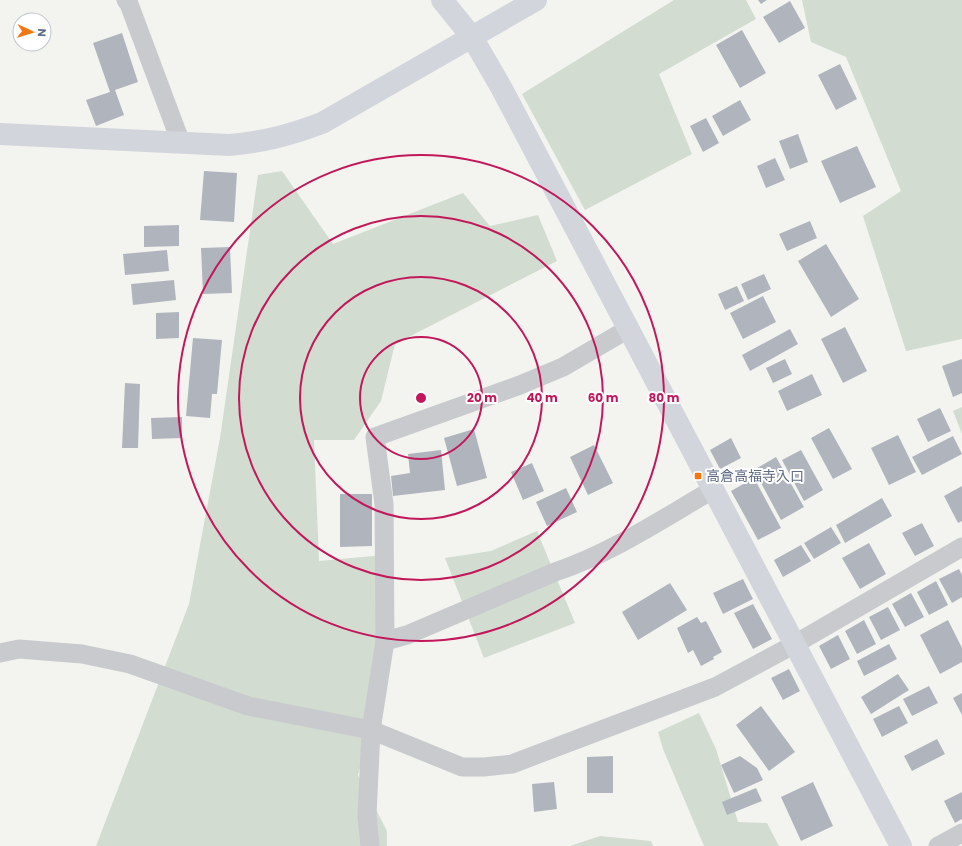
<svg xmlns="http://www.w3.org/2000/svg" width="962" height="846" font-family="Poppins,'Noto Sans JP',sans-serif">
<style>
.green{fill:#d2dcd0}
.building{fill:#b0b5bd}
.lines{fill:none;stroke-linecap:round;stroke-linejoin:round}
.street{stroke:#c8cace;stroke-width:19}
.secondary{stroke:#d2d6dc;stroke-width:22}
.ring{fill:none;stroke:#c2185b;stroke-width:2}
.poi-dot{fill:#f5760f;stroke:#fff;stroke-width:1.5}
.labels{text-anchor:middle;dominant-baseline:central;stroke-width:4;stroke-linejoin:round;paint-order:stroke}
.poi-label{font-size:14px;fill:#606c84;stroke:#fff;text-anchor:start}
.centre{fill:#c2185b;stroke:#fff;stroke-width:2}
.ring-label{font-size:12px;text-anchor:middle;font-weight:bold;fill:#c2185b;stroke:#fff;stroke-width:4;stroke-linejoin:round;paint-order:stroke}
</style>
<rect width="100%" height="100%" fill="#f3f4ef"/>
<g class="green">
<path d="M 674,0 L 746,0 L 756,19 L 659,74 L 692,154 L 585,210 L 522,94 Z"/>
<path d="M 802,0 L 962,0 L 962,339 L 906,351 L 863,216 L 901,191 L 846,57 L 811,42 Z"/>
<path d="M 282,171 L 333,244 L 463,193 L 490,226 L 538,215 L 557,261 L 395,344 L 381,401 L 354,440 L 314,440 L 319,561 L 384,555 L 371,730 L 358,775 L 387,831 L 387,846 L 96,846 L 189,604 L 220,438 L 258,175 Z"/>
<path d="M 962,407 L 962,434 L 953,411 Z"/>
<path d="M 537,531 L 575,623 L 484,658 L 445,558 L 491,551 Z"/>
<path d="M 699,713 L 716,749 L 738,822 L 767,823 L 779,846 L 704,846 L 663,749 L 658,732 Z"/>
<path d="M 600,836 L 651,841 L 653,846 L 570,846 Z"/>
</g>
<g class="building">
<path d="M 758,0 L 767,0 L 761,4 Z"/>
<path d="M 790,1 L 805,28 L 779,43 L 763,17 Z"/>
<path d="M 742,30 L 766,73 L 740,88 L 716,45 Z"/>
<path d="M 122,33 L 138,82 L 115,90 L 124,115 L 96,126 L 86,100 L 110,92 L 93,43 Z"/>
<path d="M 840,64 L 857,99 L 836,110 L 818,75 Z"/>
<path d="M 740,100 L 751,120 L 723,136 L 712,116 Z"/>
<path d="M 706,118 L 719,143 L 703,152 L 690,126 Z"/>
<path d="M 798,134 L 808,162 L 790,169 L 779,141 Z"/>
<path d="M 857,146 L 876,187 L 840,203 L 821,161 Z"/>
<path d="M 775,158 L 785,180 L 766,188 L 757,166 Z"/>
<path d="M 204,171 L 237,173 L 234,222 L 200,220 Z"/>
<path d="M 810,221 L 817,238 L 787,251 L 779,234 Z"/>
<path d="M 179,225 L 179,246 L 144,247 L 144,226 Z"/>
<path d="M 826,244 L 859,299 L 831,317 L 798,261 Z"/>
<path d="M 230,247 L 232,293 L 203,294 L 201,248 Z"/>
<path d="M 167,250 L 169,271 L 125,275 L 123,254 Z"/>
<path d="M 764,274 L 771,289 L 748,300 L 741,284 Z"/>
<path d="M 174,280 L 176,300 L 133,305 L 131,284 Z"/>
<path d="M 737,286 L 744,301 L 725,310 L 718,294 Z"/>
<path d="M 763,296 L 776,322 L 743,339 L 730,313 Z"/>
<path d="M 179,312 L 179,338 L 156,339 L 156,313 Z"/>
<path d="M 845,327 L 867,371 L 843,383 L 821,339 Z"/>
<path d="M 790,329 L 798,344 L 750,371 L 742,355 Z"/>
<path d="M 193,338 L 222,340 L 217,394 L 212,394 L 210,418 L 186,416 Z"/>
<path d="M 785,359 L 792,374 L 773,383 L 766,368 Z"/>
<path d="M 962,359 L 962,393 L 953,397 L 942,366 Z"/>
<path d="M 812,374 L 822,395 L 787,411 L 778,391 Z"/>
<path d="M 125,383 L 140,384 L 138,448 L 122,448 Z"/>
<path d="M 940,408 L 951,431 L 928,442 L 917,419 Z"/>
<path d="M 182,417 L 182,438 L 152,439 L 151,418 Z"/>
<path d="M 829,428 L 852,469 L 833,479 L 811,438 Z"/>
<path d="M 474,429 L 487,478 L 457,486 L 444,438 Z"/>
<path d="M 898,435 L 916,472 L 889,485 L 871,448 Z"/>
<path d="M 953,436 L 962,454 L 922,475 L 912,457 Z"/>
<path d="M 731,438 L 741,458 L 720,469 L 710,450 Z"/>
<path d="M 594,445 L 613,483 L 588,495 L 570,457 Z"/>
<path d="M 441,450 L 445,490 L 393,496 L 391,476 L 410,473 L 408,454 Z"/>
<path d="M 801,450 L 823,490 L 804,501 L 782,460 Z"/>
<path d="M 776,457 L 804,507 L 781,520 L 754,470 Z"/>
<path d="M 532,463 L 544,491 L 523,500 L 511,472 Z"/>
<path d="M 754,478 L 781,528 L 758,540 L 731,491 Z"/>
<path d="M 962,486 L 962,521 L 958,523 L 944,496 Z"/>
<path d="M 566,488 L 577,512 L 547,526 L 536,502 Z"/>
<path d="M 340,494 L 372,494 L 372,546 L 340,547 Z"/>
<path d="M 882,498 L 892,516 L 845,543 L 836,525 Z"/>
<path d="M 922,523 L 934,546 L 915,556 L 902,533 Z"/>
<path d="M 831,527 L 841,543 L 814,559 L 804,543 Z"/>
<path d="M 869,543 L 886,574 L 860,589 L 842,558 Z"/>
<path d="M 801,545 L 811,561 L 783,577 L 774,560 Z"/>
<path d="M 959,569 L 962,575 L 962,597 L 952,603 L 939,579 Z"/>
<path d="M 743,579 L 753,599 L 723,614 L 713,593 Z"/>
<path d="M 936,581 L 948,605 L 929,615 L 917,592 Z"/>
<path d="M 670,583 L 687,610 L 638,640 L 622,612 Z"/>
<path d="M 911,593 L 924,617 L 905,627 L 892,604 Z"/>
<path d="M 753,604 L 772,639 L 753,649 L 734,613 Z"/>
<path d="M 888,607 L 900,630 L 881,640 L 869,617 Z"/>
<path d="M 697,617 L 701,623 L 706,621 L 722,652 L 713,657 L 714,659 L 701,666 L 693,650 L 688,653 L 677,628 Z"/>
<path d="M 864,620 L 876,644 L 857,654 L 845,631 Z"/>
<path d="M 948,620 L 962,648 L 962,662 L 940,674 L 920,635 Z"/>
<path d="M 838,635 L 850,659 L 831,669 L 819,646 Z"/>
<path d="M 889,644 L 897,659 L 864,676 L 857,661 Z"/>
<path d="M 789,669 L 800,691 L 783,700 L 771,678 Z"/>
<path d="M 898,674 L 909,690 L 871,714 L 861,697 Z"/>
<path d="M 929,686 L 938,703 L 912,716 L 903,699 Z"/>
<path d="M 962,693 L 962,715 L 953,698 Z"/>
<path d="M 761,706 L 795,752 L 769,771 L 736,725 Z"/>
<path d="M 899,706 L 908,723 L 882,737 L 873,719 Z"/>
<path d="M 937,739 L 945,754 L 912,771 L 904,756 Z"/>
<path d="M 613,756 L 613,793 L 587,793 L 587,757 Z"/>
<path d="M 740,756 L 757,768 L 763,780 L 734,793 L 721,765 Z"/>
<path d="M 554,782 L 557,809 L 534,812 L 532,784 Z"/>
<path d="M 813,782 L 833,826 L 801,841 L 781,797 Z"/>
<path d="M 756,788 L 762,801 L 727,815 L 722,802 Z"/>
<path d="M 962,792 L 962,819 L 955,823 L 944,801 Z"/>
</g>
<g class="lines">
<g class="street">
<path d="M 126,0 L 129,4 L 181,143"/>
<path d="M 385,641 L 407,635 L 555,572 C 612,553 662,519 714,489"/>
<path d="M 0,653 L 19,649 L 82,654 L 130,664 L 248,706 L 371,730 L 462,767 L 484,767 L 512,764 L 715,687 L 795,644 L 962,547"/>
<path d="M 370,846 L 367,816 L 371,730 L 385,641 L 384,504 L 375,437 L 520,385 L 563,367 L 628,329"/>
<path d="M 938,846 L 962,833"/>
</g>
<g class="secondary">
<path d="M 442,0 L 472,37 L 502,89 L 901,846"/>
<path d="M 0,134 L 229,145 C 264,142 290,135 322,123 L 536,0"/>
</g>
</g>
<g class="ring">
<circle cx="421" cy="398" r="61"/>
<circle cx="421" cy="398" r="121"/>
<circle cx="421" cy="398" r="182"/>
<circle cx="421" cy="398" r="243"/>
</g>
<rect class="poi-dot" x="694" y="472" width="8" height="8" rx="2"/>
<g class="labels">
<g class="poi-label">
<text x="706" y="476">高倉高福寺入口</text>
</g>
</g>
<circle cx="421" cy="398" r="6" class="centre"/>
<g class="ring-label">
<text x="482" y="402">20 m</text>
<text x="542" y="402">40 m</text>
<text x="603" y="402">60 m</text>
<text x="664" y="402">80 m</text>
</g>
<g transform="translate(32 32) rotate(94)"><circle r="19" fill="#ffffff" stroke="#bfc4ce"/>
<path d="M0-3L7 15L0 10L-7 15Z" fill="#f5760f"/>
<text y="-6" font-size="11" font-weight="bold" text-anchor="middle" fill="#606c84">N</text>
</g>
</svg>
